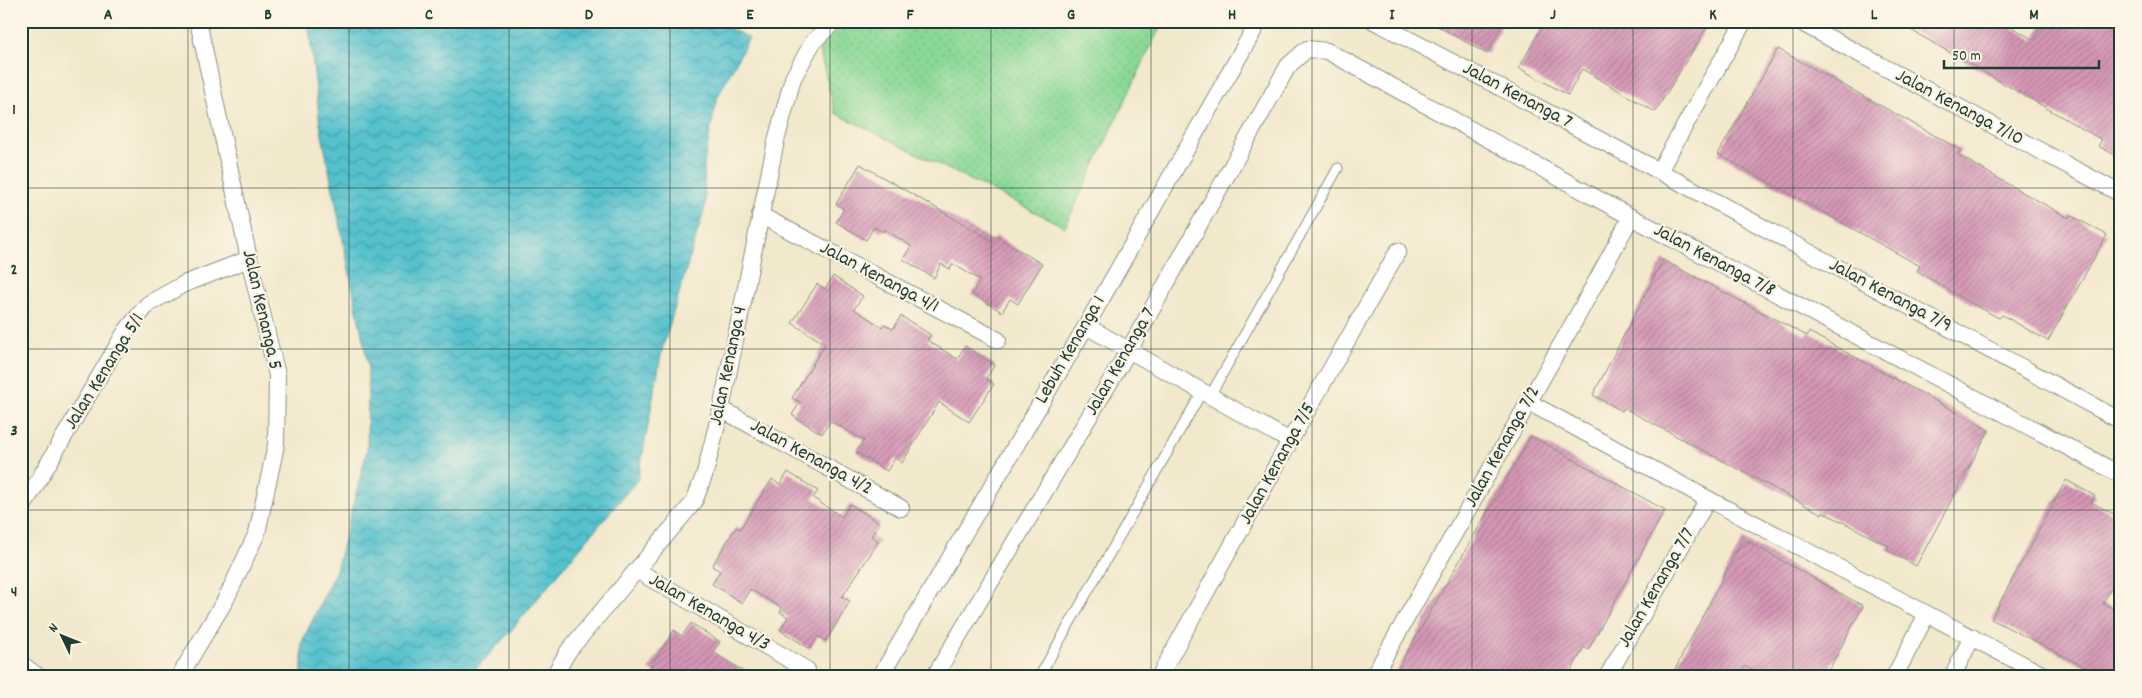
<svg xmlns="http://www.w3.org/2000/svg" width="2142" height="698" font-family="Dekko,sans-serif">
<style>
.park{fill:url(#park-dots);stroke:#548a65}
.water{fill:url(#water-waves);stroke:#3a7f80}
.building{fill:url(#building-hatch)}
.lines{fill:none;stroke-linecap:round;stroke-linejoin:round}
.service-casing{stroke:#889280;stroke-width:11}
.minor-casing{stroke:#889280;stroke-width:18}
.tertiary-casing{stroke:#889280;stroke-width:23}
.service{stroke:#fff;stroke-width:9}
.minor{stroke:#fff;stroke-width:16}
.tertiary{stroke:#fff;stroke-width:21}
.grid{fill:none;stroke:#1f3d34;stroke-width:1;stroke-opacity:0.55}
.labels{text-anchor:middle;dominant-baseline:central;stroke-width:4.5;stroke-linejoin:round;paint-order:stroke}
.street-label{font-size:20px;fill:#1f3d34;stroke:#fcf5e5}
.neatline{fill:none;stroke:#1f3d34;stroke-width:2}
.grid-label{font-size:16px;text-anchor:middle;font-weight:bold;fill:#1f3d34}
</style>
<defs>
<pattern id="park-dots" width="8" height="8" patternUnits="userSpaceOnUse" patternTransform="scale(1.25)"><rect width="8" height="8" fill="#8ad896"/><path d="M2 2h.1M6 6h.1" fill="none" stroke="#77ba82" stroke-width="1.8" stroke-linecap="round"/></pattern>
<pattern id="water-waves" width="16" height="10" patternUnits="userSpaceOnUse" patternTransform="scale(1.25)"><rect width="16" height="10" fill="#54c1cd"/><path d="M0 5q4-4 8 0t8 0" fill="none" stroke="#459ea7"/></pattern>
<pattern id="building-hatch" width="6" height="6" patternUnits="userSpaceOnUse" patternTransform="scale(1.25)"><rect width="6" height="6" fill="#d597b6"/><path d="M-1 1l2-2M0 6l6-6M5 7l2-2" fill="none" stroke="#ac7c95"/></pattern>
</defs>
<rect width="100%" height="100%" fill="#fcf5e5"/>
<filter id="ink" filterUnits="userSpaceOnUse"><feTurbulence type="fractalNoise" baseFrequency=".02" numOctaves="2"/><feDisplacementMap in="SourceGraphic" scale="10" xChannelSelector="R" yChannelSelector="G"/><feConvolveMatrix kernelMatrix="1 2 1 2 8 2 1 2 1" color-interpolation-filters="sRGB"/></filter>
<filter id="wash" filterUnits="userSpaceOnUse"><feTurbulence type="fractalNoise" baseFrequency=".0096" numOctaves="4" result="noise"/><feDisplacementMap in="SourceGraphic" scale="20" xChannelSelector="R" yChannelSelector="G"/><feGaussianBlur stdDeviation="1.12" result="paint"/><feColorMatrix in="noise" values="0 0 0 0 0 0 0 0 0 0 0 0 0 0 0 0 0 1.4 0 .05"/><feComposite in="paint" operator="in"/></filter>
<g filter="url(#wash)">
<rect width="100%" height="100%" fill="#f2e8cb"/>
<path class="park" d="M 845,21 L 1163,21 L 1065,227 L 835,113 L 819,48 Z"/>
<path class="water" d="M 308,21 L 716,21 L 749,38 L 717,98 L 704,163 L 705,207 L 662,350 L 638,479 L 508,634 L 468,677 L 302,677 L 302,642 L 336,570 L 367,451 L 368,365 L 320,125 Z"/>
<g id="blocks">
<g class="building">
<path d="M 1429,21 L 1504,21 L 1487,54 Z"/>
<path d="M 1545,21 L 1698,21 L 1707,27 L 1655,112 L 1582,69 L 1568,95 L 1519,68 Z"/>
<path d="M 1895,21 L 2001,21 L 2034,40 L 2044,21 L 2121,21 L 2121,158 L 2098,146 L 2102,140 Z"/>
<path d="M 1778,49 L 1961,150 L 1958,155 L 2013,187 L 2069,218 L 2070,215 L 2107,235 L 2048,341 L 2002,315 L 1999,318 L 1962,298 L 1917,271 L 1920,266 L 1718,154 Z"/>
<path d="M 860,164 L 993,241 L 996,236 L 1042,264 L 1018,304 L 1010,299 L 1002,312 L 972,294 L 980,280 L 953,264 L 950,269 L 941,264 L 934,278 L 903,259 L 911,246 L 884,229 L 883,232 L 874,227 L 866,240 L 836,222 L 844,209 L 836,204 Z"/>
<path d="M 1663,260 L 1807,336 L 1809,332 L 1989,430 L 1916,566 L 1887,550 L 1889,546 L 1823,512 L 1822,514 L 1624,408 L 1622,411 L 1593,395 Z"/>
<path d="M 833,276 L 863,296 L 854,309 L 882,327 L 884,324 L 893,329 L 901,316 L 931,335 L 927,340 L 957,359 L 965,346 L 995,365 L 986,378 L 994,384 L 969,422 L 939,402 L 902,463 L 895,458 L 887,471 L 856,452 L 864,440 L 830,421 L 822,434 L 792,415 L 800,402 L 792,398 L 825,344 L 792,323 L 817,284 L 825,289 Z"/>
<path d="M 1531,436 L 1665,510 L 1588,650 L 1584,647 L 1568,677 L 1393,677 Z"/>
<path d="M 788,472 L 818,491 L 813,498 L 842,517 L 850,504 L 880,523 L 871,536 L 879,541 L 842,597 L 850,601 L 826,641 L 818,636 L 810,649 L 780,630 L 788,617 L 780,612 L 782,608 L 750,589 L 742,603 L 712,584 L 720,571 L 712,566 L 736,527 L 740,529 L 772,479 L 780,485 Z"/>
<path d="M 2066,480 L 2095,496 L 2091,502 L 2121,518 L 2121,570 L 2103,603 L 2121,613 L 2121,677 L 2085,677 L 2089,669 L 1991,619 Z"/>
<path d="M 1743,539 L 1863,606 L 1825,677 L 1765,677 L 1745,666 L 1739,677 L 1671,677 Z"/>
<path d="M 691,623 L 720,642 L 713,652 L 752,677 L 660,677 L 649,669 L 674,630 L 682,636 Z"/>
</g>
</g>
</g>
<g filter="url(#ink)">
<use href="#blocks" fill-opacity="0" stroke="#889280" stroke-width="1"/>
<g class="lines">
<g class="service-casing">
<g id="service">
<path d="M 1210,396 L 1338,168"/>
<path d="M 1039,677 L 1202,392"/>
</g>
</g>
<g class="minor-casing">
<g id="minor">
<path d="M 1374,21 L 1659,171 L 2121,421"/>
<path d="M 1798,21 L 2121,194"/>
<path d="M 1659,171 L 1744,21"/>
<path d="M 760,215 L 998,340"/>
<path d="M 1086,326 L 1290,441"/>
<path d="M 1528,402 L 1708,499 L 2047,677"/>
<path d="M 721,409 L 901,508"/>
<path d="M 21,510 L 126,331 L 148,304 L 184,284 L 249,259"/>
<path d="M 638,571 L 807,670"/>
<path d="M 182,672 L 226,599 L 257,533 L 276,445 L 277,375 L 249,259 L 198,21"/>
<path d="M 553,677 L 569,650 L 694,502 L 705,473 L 721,409 L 776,141 L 793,78 L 813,42 L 834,21"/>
<path d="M 880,677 L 1086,326 L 1259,21"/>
<path d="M 934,677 L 1129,350 L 1288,66 L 1307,49 L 1327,51 L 1631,217 L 2121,475"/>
<path d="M 1159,677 L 1290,441 L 1398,251"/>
<path d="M 1373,677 L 1579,313 L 1631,217"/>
<path d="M 1607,677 L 1708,499"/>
<path d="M 1894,677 L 1927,614"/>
<path d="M 1952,677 L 1972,637"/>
</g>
</g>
<g class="tertiary-casing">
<path id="tertiary" d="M 21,667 L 35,677"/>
</g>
<use href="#service" class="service"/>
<use href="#minor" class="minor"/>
<use href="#tertiary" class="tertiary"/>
</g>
</g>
<path class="grid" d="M 188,21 L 188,677M 349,21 L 349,677M 509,21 L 509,677M 670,21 L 670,677M 830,21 L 830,677M 991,21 L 991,677M 1151,21 L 1151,677M 1312,21 L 1312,677M 1472,21 L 1472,677M 1633,21 L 1633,677M 1793,21 L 1793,677M 1954,21 L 1954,677M 21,188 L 2121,188M 21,349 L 2121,349M 21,510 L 2121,510"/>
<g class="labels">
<g class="street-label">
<text transform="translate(1517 96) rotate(28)">Jalan Kenanga 7</text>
<text transform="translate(1959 108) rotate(28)">Jalan Kenanga 7/10</text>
<text transform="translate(1714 261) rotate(28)">Jalan Kenanga 7/8</text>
<text transform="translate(879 278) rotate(28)">Jalan Kenanga 4/1</text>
<text transform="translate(1890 296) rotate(28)">Jalan Kenanga 7/9</text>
<text transform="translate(261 310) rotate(77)">Jalan Kenanga 5</text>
<text transform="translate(1071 350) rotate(-60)">Lebuh Kenanga 1</text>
<text transform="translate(1121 362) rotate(-60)">Jalan Kenanga 7</text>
<text transform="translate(729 366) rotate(-78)">Jalan Kenanga 4</text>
<text transform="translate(105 372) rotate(-58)">Jalan Kenanga 5/1</text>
<text transform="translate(1503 447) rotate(-61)">Jalan Kenanga 7/2</text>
<text transform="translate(811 458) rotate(29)">Jalan Kenanga 4/2</text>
<text transform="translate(1278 464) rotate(-61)">Jalan Kenanga 7/5</text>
<text transform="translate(1657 588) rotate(-60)">Jalan Kenanga 7/7</text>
<text transform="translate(709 613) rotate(30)">Jalan Kenanga 4/3</text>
</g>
</g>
<rect width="2142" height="698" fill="none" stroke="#fcf5e5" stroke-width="55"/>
<g transform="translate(62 636) rotate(313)" stroke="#fcf5e5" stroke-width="4" paint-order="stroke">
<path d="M0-4L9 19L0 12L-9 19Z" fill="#1f3d34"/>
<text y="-8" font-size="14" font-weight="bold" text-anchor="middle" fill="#1f3d34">N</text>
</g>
<path d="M1944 60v8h155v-8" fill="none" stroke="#1f3d34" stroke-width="2.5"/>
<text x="1952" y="60" font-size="15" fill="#1f3d34" stroke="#fcf5e5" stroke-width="4" paint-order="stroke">50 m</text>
<rect x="28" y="28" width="2086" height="642" class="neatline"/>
<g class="grid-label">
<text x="108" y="19">A</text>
<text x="268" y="19">B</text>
<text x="429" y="19">C</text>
<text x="589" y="19">D</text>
<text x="750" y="19">E</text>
<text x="910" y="19">F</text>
<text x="1071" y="19">G</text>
<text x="1232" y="19">H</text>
<text x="1392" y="19">I</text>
<text x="1553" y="19">J</text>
<text x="1713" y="19">K</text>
<text x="1874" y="19">L</text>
<text x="2034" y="19">M</text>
<text x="14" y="114">1</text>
<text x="14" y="274">2</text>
<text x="14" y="435">3</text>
<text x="14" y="596">4</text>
</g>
</svg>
